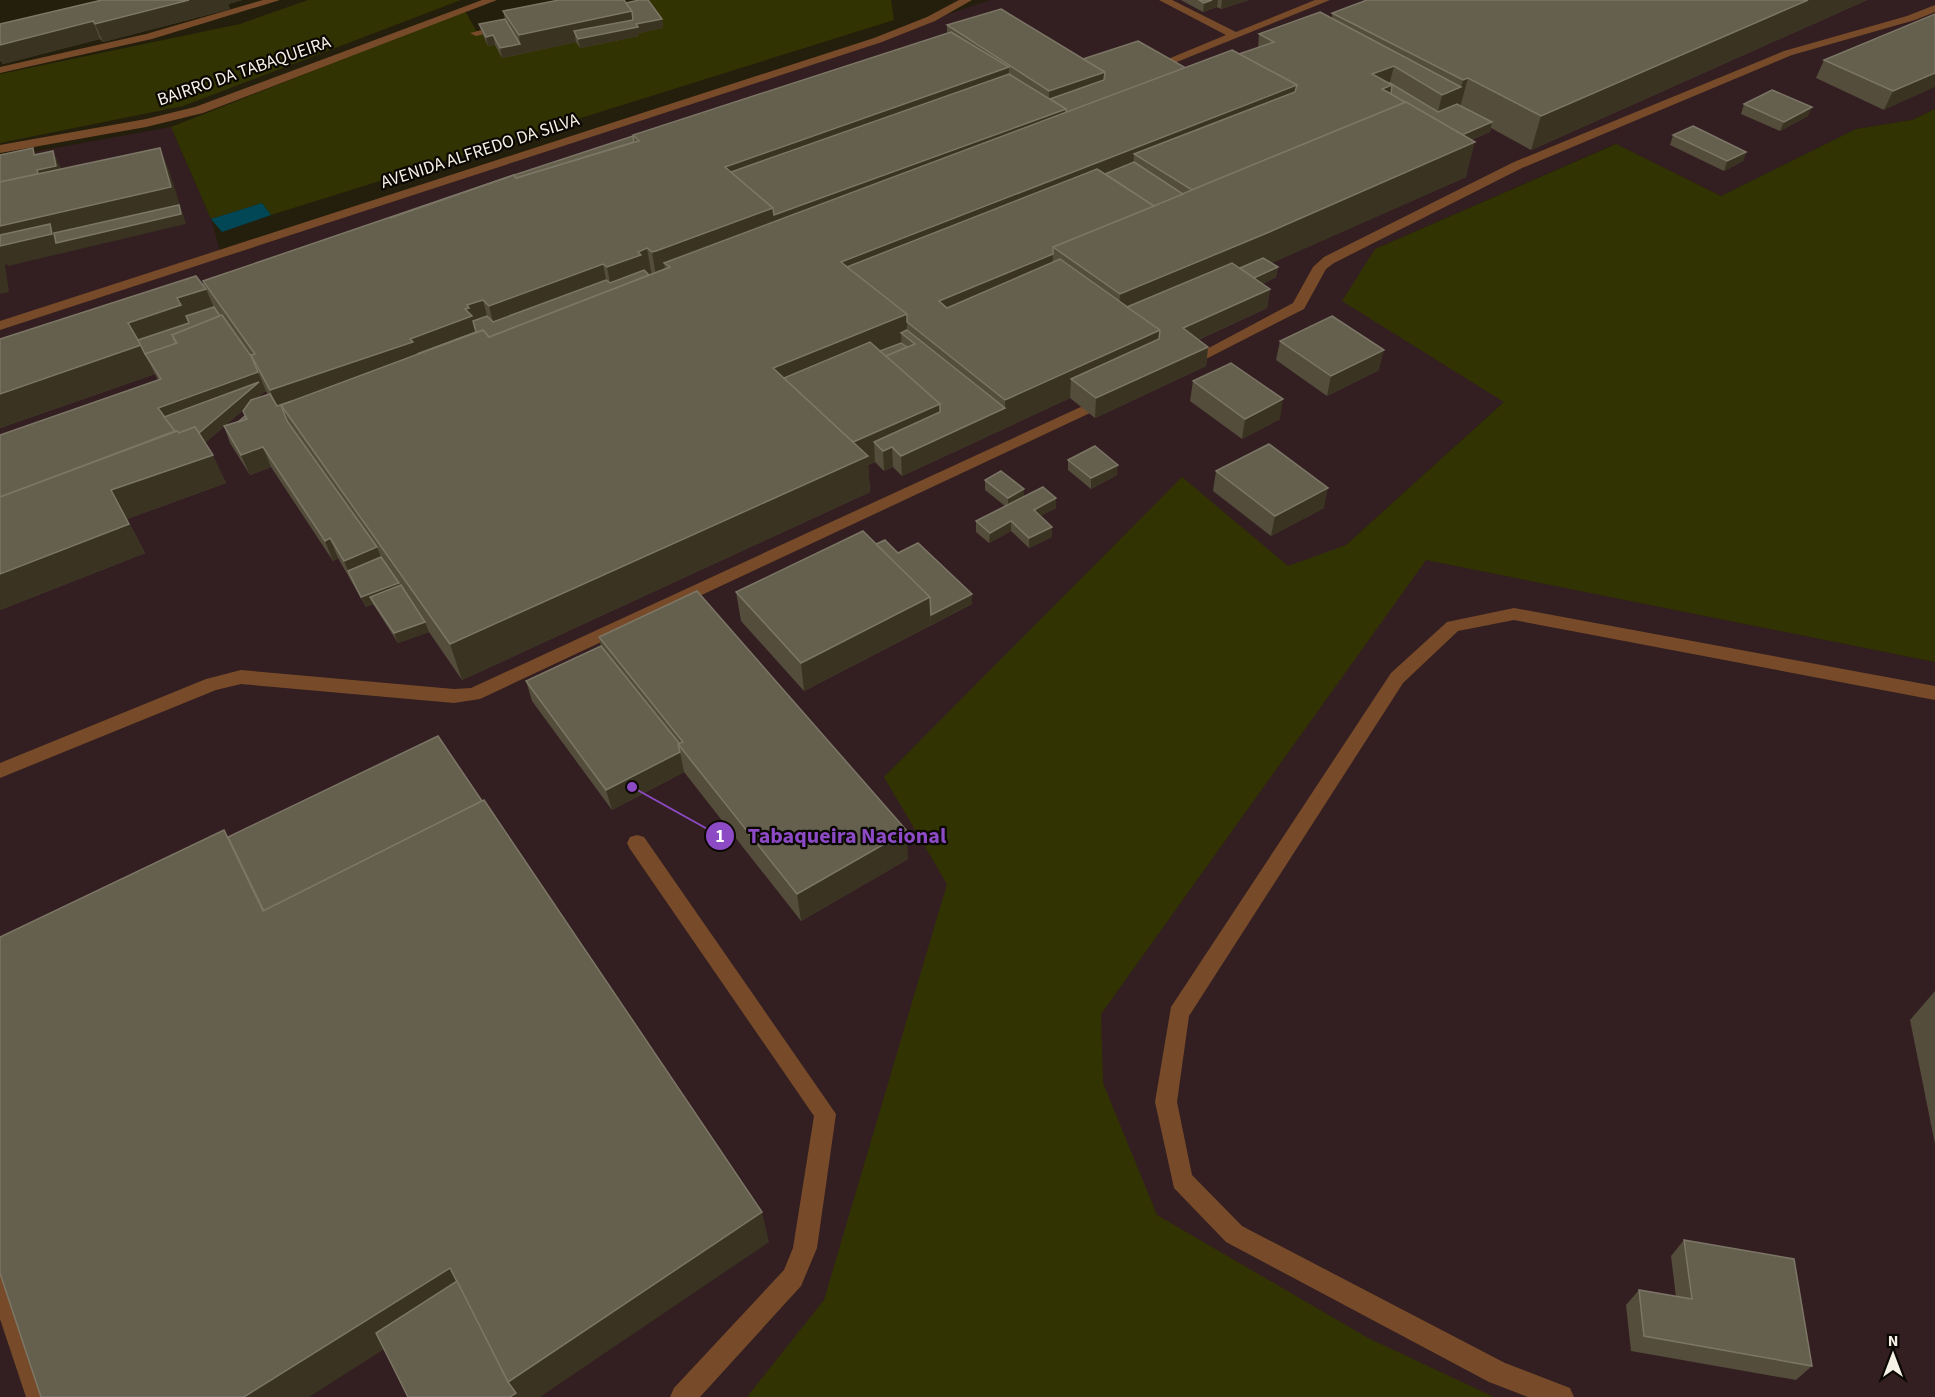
<svg xmlns="http://www.w3.org/2000/svg" width="1935" height="1397" font-family="'Source Sans 3',sans-serif">
<style>
.industrial{fill:#331f21}
.green{fill:#323302}
.water{fill:#014756}
.lines{fill:none;stroke-linecap:round;stroke-linejoin:round}
.minor{fill:#774b29;fill-rule:evenodd}
.wall{fill:#544d3c;fill-rule:evenodd}
.shaded-wall{fill:#3a3321}
.building{fill:#655f4e;stroke:#7c7666;stroke-width:1.5}
.labels{text-anchor:middle;dominant-baseline:central;stroke-width:4.5;stroke-linejoin:round;paint-order:stroke}
.far-street-label{font-size:18px;fill:#f5f1e6;stroke:#0b0803}
.leader{fill:none;stroke:#8d4ac5;stroke-width:2}
.callout-dot{fill:#8d4ac5;stroke:#0b0803;stroke-width:2}
.mark-label{font-size:18px;text-anchor:middle;font-weight:bold;fill:#fff}
.callout-label{font-size:22px;text-anchor:middle;font-weight:bold;fill:#8d4ac5;stroke:#0b0803;stroke-width:4.5;stroke-linejoin:round;paint-order:stroke}
</style>
<rect width="100%" height="100%" fill="#241e0d"/>
<path class="industrial" d="M 990,0 L 1935,0 L 1935,109 L 1912,120 L 1856,129 L 1721,196 L 1615,144 L 1375,249 L 1505,401 L 1347,544 L 1935,662 L 1935,1397 L 0,1397 L 0,158 L 171,127 L 211,219 L 221,254 L 601,131 Z"/>
<g class="green">
<path d="M 308,0 L 461,0 L 183,106 L 0,143 L 0,74 L 240,24 Z"/>
<path d="M 650,0 L 891,0 L 894,20 L 271,215 L 262,203 L 211,219 L 171,127 L 465,11 L 477,32 Z"/>
<path d="M 1935,109 L 1935,662 L 1426,560 L 1101,1014 L 1103,1083 L 1157,1215 L 1368,1338 L 1494,1397 L 747,1397 L 824,1300 L 947,884 L 884,777 L 1182,477 L 1288,566 L 1346,545 L 1504,402 L 1342,301 L 1375,249 L 1616,144 L 1721,196 L 1856,129 L 1912,120 Z"/>
</g>
<path class="water" d="M 262,203 L 271,215 L 222,232 L 211,219 Z"/>
<g class="lines">
<g class="minor">
<path d="M 263,0 L 280,0 L 152,39 L 0,73 L 0,67 L 146,34 Z"/>
<path d="M 482,0 L 497,0 L 203,113 L 146,127 L 0,153 L 0,145 L 146,119 L 195,107 Z"/>
<path d="M 959,0 L 972,0 L 935,21 L 882,42 L 0,330 L 0,321 L 874,38 L 927,17 Z"/>
<path d="M 1159,0 L 1172,0 L 1236,32 L 1315,0 L 1330,0 L 1167,66 L 1161,63 L 1163,61 L 1226,35 Z"/>
<path d="M 1935,5 L 1935,12 L 1915,20 L 1792,55 L 1522,168 L 1334,263 L 1326,269 L 1304,309 L 1200,362 L 1190,362 L 1188,359 L 1293,303 L 1313,267 L 1324,257 L 1514,162 L 1784,51 L 1907,16 Z"/>
<path d="M 504,24 L 508,25 L 508,29 L 476,36 L 470,33 Z"/>
<path d="M 1085,405 L 1093,410 L 1090,413 L 480,699 L 454,703 L 241,684 L 216,690 L 0,778 L 0,763 L 206,679 L 241,670 L 454,689 L 471,688 Z"/>
<path d="M 1514,608 L 1935,686 L 1935,700 L 1514,620 L 1458,631 L 1403,683 L 1189,1016 L 1177,1102 L 1192,1175 L 1242,1226 L 1505,1363 L 1570,1388 L 1574,1397 L 1528,1397 L 1489,1382 L 1226,1242 L 1174,1188 L 1155,1102 L 1171,1007 L 1391,673 L 1447,622 Z"/>
<path d="M 637,835 L 644,837 L 836,1114 L 817,1248 L 801,1286 L 700,1397 L 670,1397 L 674,1388 L 784,1270 L 793,1248 L 814,1116 L 630,849 L 627,843 L 630,837 Z"/>
<path d="M 0,1271 L 9,1275 L 12,1283 L 52,1397 L 26,1397 L 0,1319 Z"/>
</g>
</g>
<g class="wall">
<path d="M 102,0 L 242,0 L 228,4 L 230,9 L 103,42 L 100,39 L 3,64 L 0,60 L 0,24 Z"/>
<path d="M 1181,0 L 1249,0 L 1221,9 L 1217,7 L 1203,12 Z"/>
<path d="M 1367,0 L 1867,0 L 1531,150 L 1491,128 L 1490,132 L 1471,140 L 1466,177 L 1271,263 L 1278,267 L 1276,277 L 1262,284 L 1270,289 L 1267,308 L 1198,340 L 1208,347 L 1206,366 L 1095,418 L 1070,398 L 902,476 L 893,467 L 884,471 L 875,462 L 868,465 L 870,492 L 462,680 L 429,632 L 398,643 L 373,604 L 366,607 L 338,558 L 333,561 L 271,467 L 250,475 L 230,443 L 224,426 L 205,442 L 226,483 L 127,519 L 145,553 L 0,610 L 0,435 L 158,380 L 155,374 L 0,428 L 0,339 L 202,283 L 505,178 L 947,33 L 947,25 L 1083,59 L 1186,68 L 1239,54 L 1258,48 L 1259,34 L 1332,18 L 1332,13 ZM 266,391 L 268,395 L 256,399 L 264,392 ZM 246,407 L 245,416 L 238,421 L 225,426 Z"/>
<path d="M 626,3 L 662,19 L 663,28 L 639,33 L 639,36 L 580,48 L 576,42 L 502,58 L 495,45 L 488,46 L 482,33 L 479,24 L 505,19 L 503,11 Z"/>
<path d="M 1935,14 L 1884,110 L 1816,78 L 1824,60 Z"/>
<path d="M 1744,104 L 1808,116 L 1780,131 L 1741,114 Z"/>
<path d="M 1673,135 L 1746,152 L 1743,161 L 1724,171 L 1670,145 Z"/>
<path d="M 1280,341 L 1379,370 L 1327,396 L 1276,360 Z"/>
<path d="M 1193,381 L 1280,419 L 1242,439 L 1190,401 Z"/>
<path d="M 1068,460 L 1117,475 L 1091,489 L 1068,470 Z"/>
<path d="M 1216,471 L 1324,508 L 1271,536 L 1213,491 Z"/>
<path d="M 985,480 L 1024,489 L 1024,497 L 1056,508 L 1040,516 L 1052,527 L 1052,537 L 1029,548 L 1011,531 L 989,543 L 976,532 L 976,521 L 1005,506 L 985,490 Z"/>
<path d="M 876,544 L 898,553 L 972,604 L 804,691 L 741,621 L 736,592 Z"/>
<path d="M 599,637 L 908,859 L 801,921 L 684,772 L 612,810 L 532,701 L 526,681 L 601,646 Z"/>
<path d="M 1935,991 L 1935,1144 L 1910,1020 Z"/>
<path d="M 1684,1240 L 1812,1366 L 1796,1380 L 1631,1351 L 1626,1305 L 1639,1290 L 1676,1297 L 1671,1256 Z"/>
</g>
<g class="shaded-wall">
<path d="M 189,0 L 242,0 L 228,4 L 230,9 L 103,42 L 95,24 Z"/>
<path d="M 1212,0 L 1218,0 L 1217,7 L 1203,12 L 1204,3 Z"/>
<path d="M 1222,0 L 1249,0 L 1221,9 Z"/>
<path d="M 1808,0 L 1867,0 L 1531,150 L 1541,116 Z"/>
<path d="M 632,11 L 636,24 L 662,19 L 663,28 L 639,33 L 639,36 L 580,48 L 578,39 L 574,31 L 576,42 L 502,58 L 500,48 L 520,44 L 519,35 Z"/>
<path d="M 93,21 L 100,39 L 3,64 L 0,59 L 0,45 Z"/>
<path d="M 493,35 L 495,45 L 488,46 L 486,37 Z"/>
<path d="M 1394,66 L 1389,86 L 1392,85 L 1387,111 L 1372,74 Z"/>
<path d="M 1009,67 L 1008,100 L 749,194 L 725,167 Z"/>
<path d="M 1105,72 L 1198,94 L 670,267 L 664,263 L 668,284 L 658,288 L 652,252 L 1049,107 L 1049,91 Z"/>
<path d="M 1935,73 L 1935,87 L 1884,110 L 1893,91 Z"/>
<path d="M 1468,78 L 1459,111 L 1436,121 L 1442,95 L 1461,87 L 1463,80 Z"/>
<path d="M 1297,85 L 1291,119 L 1134,154 L 1132,181 L 865,289 L 841,262 Z"/>
<path d="M 1812,107 L 1808,116 L 1780,131 L 1784,122 Z"/>
<path d="M 1492,122 L 1490,132 L 1442,152 L 1435,146 Z"/>
<path d="M 1475,142 L 1466,177 L 1261,268 L 1119,310 L 1120,294 Z"/>
<path d="M 33,148 L 42,167 L 53,151 L 62,170 L 0,214 L 34,155 Z"/>
<path d="M 160,148 L 171,176 L 186,224 L 8,266 L 7,264 L 5,265 L 9,292 L 0,294 L 0,226 Z"/>
<path d="M 1746,152 L 1743,161 L 1724,171 L 1727,161 Z"/>
<path d="M 647,248 L 653,283 L 614,303 L 607,267 L 638,252 Z"/>
<path d="M 1053,254 L 1051,281 L 947,336 L 939,301 Z"/>
<path d="M 603,264 L 610,299 L 498,341 L 489,306 Z"/>
<path d="M 1278,267 L 1276,277 L 1244,292 L 1245,282 Z"/>
<path d="M 206,289 L 218,317 L 143,350 L 155,374 L 0,428 L 0,394 L 128,323 L 177,298 Z"/>
<path d="M 1270,289 L 1267,308 L 1180,348 L 1183,328 Z"/>
<path d="M 483,300 L 492,336 L 281,405 L 285,426 L 270,390 L 410,339 L 465,309 L 467,305 Z"/>
<path d="M 907,314 L 907,338 L 901,333 L 902,352 L 781,399 L 773,368 Z"/>
<path d="M 1160,330 L 1157,358 L 1071,379 L 1070,398 L 902,476 L 901,456 L 1005,408 L 1005,400 Z"/>
<path d="M 1208,347 L 1206,366 L 1095,418 L 1096,398 Z"/>
<path d="M 1384,350 L 1379,370 L 1327,396 L 1331,376 Z"/>
<path d="M 258,372 L 266,391 L 264,392 L 202,446 L 169,427 L 158,408 Z"/>
<path d="M 1283,399 L 1280,419 L 1242,439 L 1245,419 Z"/>
<path d="M 940,404 L 940,432 L 892,447 L 893,467 L 884,471 L 883,451 L 874,442 L 875,462 L 868,465 L 870,492 L 462,680 L 450,644 L 848,444 Z"/>
<path d="M 263,447 L 271,467 L 250,475 L 241,455 Z"/>
<path d="M 213,455 L 226,483 L 127,519 L 145,553 L 0,610 L 0,574 L 111,490 Z"/>
<path d="M 1118,465 L 1117,475 L 1091,489 L 1091,478 Z"/>
<path d="M 1328,488 L 1324,508 L 1271,536 L 1275,516 Z"/>
<path d="M 1024,489 L 1024,499 L 1008,508 L 1008,498 Z"/>
<path d="M 1056,498 L 1056,508 L 1033,520 L 1034,510 Z"/>
<path d="M 1011,521 L 1011,531 L 989,543 L 990,533 Z"/>
<path d="M 1052,527 L 1052,537 L 1029,548 L 1029,538 Z"/>
<path d="M 330,538 L 338,558 L 333,561 L 325,541 Z"/>
<path d="M 377,547 L 385,567 L 348,571 L 344,561 Z"/>
<path d="M 399,583 L 403,593 L 370,597 L 373,604 L 366,607 L 361,597 Z"/>
<path d="M 972,594 L 972,604 L 931,625 L 931,615 Z"/>
<path d="M 930,597 L 931,625 L 804,691 L 801,663 Z"/>
<path d="M 425,622 L 429,632 L 398,643 L 394,633 Z"/>
<path d="M 680,752 L 684,772 L 612,810 L 606,790 Z"/>
<path d="M 907,831 L 908,859 L 801,921 L 797,894 Z"/>
<path d="M 762,1212 L 769,1242 L 540,1397 L 510,1397 L 508,1382 L 466,1297 L 309,1397 L 244,1397 L 450,1268 Z"/>
</g>
<g class="building">
<path d="M 102,0 L 189,0 L 95,24 L 93,21 L 0,45 L 0,24 Z"/>
<path d="M 559,0 L 624,0 L 632,11 L 519,35 L 503,11 Z"/>
<path d="M 639,0 L 648,0 L 662,19 L 636,24 L 638,27 L 578,39 L 574,31 L 633,20 L 632,11 L 626,3 Z"/>
<path d="M 1199,0 L 1212,0 L 1204,3 Z"/>
<path d="M 1367,0 L 1808,0 L 1541,116 L 1468,78 L 1463,80 L 1332,13 Z"/>
<path d="M 1001,9 L 1105,72 L 1049,91 L 947,25 Z"/>
<path d="M 1320,12 L 1461,87 L 1442,95 L 1394,66 L 1372,74 L 1392,85 L 1382,89 L 1406,102 L 1192,190 L 1134,154 L 1295,92 L 1297,85 L 1239,54 L 1274,42 L 1259,34 Z"/>
<path d="M 1935,14 L 1935,73 L 1893,91 L 1824,60 Z"/>
<path d="M 505,19 L 520,44 L 500,48 L 493,35 L 486,37 L 479,24 Z"/>
<path d="M 951,32 L 1009,67 L 725,167 L 773,208 L 656,251 L 652,252 L 647,248 L 638,252 L 641,255 L 607,267 L 603,264 L 489,306 L 483,300 L 467,305 L 469,308 L 465,309 L 472,316 L 410,339 L 413,342 L 270,390 L 251,355 L 255,354 L 203,281 L 514,175 L 516,178 L 639,141 L 633,135 Z"/>
<path d="M 1138,41 L 1186,68 L 1066,113 L 1066,109 L 1050,99 L 1104,80 L 1105,72 L 1083,59 Z"/>
<path d="M 1232,50 L 1297,85 L 841,262 L 907,314 L 773,368 L 868,456 L 450,644 L 281,405 L 483,330 L 489,337 L 670,267 L 664,263 Z"/>
<path d="M 1009,74 L 1066,109 L 774,215 L 773,208 L 731,172 Z"/>
<path d="M 1389,83 L 1390,83 L 1438,112 L 1457,104 L 1492,122 L 1462,135 L 1391,94 L 1392,85 Z"/>
<path d="M 1772,90 L 1812,107 L 1784,122 L 1744,104 Z"/>
<path d="M 1406,102 L 1475,142 L 1267,233 L 1120,294 L 1053,247 Z"/>
<path d="M 1693,126 L 1746,152 L 1727,161 L 1673,135 Z"/>
<path d="M 633,136 L 634,142 L 516,178 L 514,175 L 390,218 L 505,178 Z"/>
<path d="M 33,148 L 34,155 L 53,151 L 56,166 L 37,170 L 38,174 L 0,182 L 0,155 Z"/>
<path d="M 160,148 L 171,187 L 0,226 L 0,182 Z"/>
<path d="M 1134,162 L 1183,194 L 1154,206 L 1105,174 Z"/>
<path d="M 1097,169 L 1154,206 L 1053,247 L 1053,254 L 939,301 L 947,308 L 1060,259 L 1160,330 L 1005,400 L 907,322 L 907,314 L 847,267 Z"/>
<path d="M 179,205 L 181,214 L 56,243 L 54,233 Z"/>
<path d="M 50,224 L 52,234 L 0,246 L 0,235 Z"/>
<path d="M 1263,258 L 1278,267 L 1254,278 L 1240,268 Z"/>
<path d="M 1232,263 L 1270,289 L 1183,328 L 1208,347 L 1096,398 L 1071,379 L 1159,339 L 1160,330 L 1127,307 Z"/>
<path d="M 644,270 L 649,275 L 489,337 L 483,330 L 417,354 L 476,332 L 473,321 L 487,316 L 493,322 L 606,280 L 610,283 Z"/>
<path d="M 196,276 L 206,289 L 177,298 L 181,305 L 128,323 L 141,345 L 0,394 L 0,339 Z"/>
<path d="M 214,307 L 220,316 L 172,335 L 176,344 L 145,354 L 138,340 L 189,323 L 186,316 Z"/>
<path d="M 222,315 L 251,356 L 258,372 L 158,408 L 175,431 L 0,497 L 0,435 L 161,379 L 145,354 L 177,343 L 172,335 Z"/>
<path d="M 1332,316 L 1384,350 L 1331,376 L 1280,341 Z"/>
<path d="M 907,330 L 1005,408 L 901,456 L 892,447 L 883,451 L 874,442 L 940,412 L 940,404 L 886,356 L 915,344 L 901,333 Z"/>
<path d="M 870,342 L 940,404 L 853,442 L 784,378 Z"/>
<path d="M 901,343 L 907,347 L 886,356 L 880,351 Z"/>
<path d="M 1231,363 L 1283,399 L 1245,419 L 1193,381 Z"/>
<path d="M 259,382 L 199,433 L 195,427 L 179,433 L 177,431 L 175,431 L 164,417 Z"/>
<path d="M 270,394 L 277,406 L 292,401 L 281,405 L 287,421 L 377,547 L 344,561 L 330,538 L 325,541 L 263,447 L 241,455 L 224,426 L 247,419 L 243,411 L 251,400 Z"/>
<path d="M 245,416 L 247,419 L 238,422 Z"/>
<path d="M 195,427 L 213,455 L 111,490 L 129,524 L 0,574 L 0,497 L 177,431 L 179,433 Z"/>
<path d="M 1269,444 L 1328,488 L 1275,516 L 1216,471 Z"/>
<path d="M 1095,446 L 1118,465 L 1091,478 L 1068,460 Z"/>
<path d="M 1001,471 L 1024,489 L 1008,498 L 985,480 Z"/>
<path d="M 1043,487 L 1056,498 L 1034,510 L 1052,527 L 1029,538 L 1011,521 L 990,533 L 976,521 Z"/>
<path d="M 863,531 L 930,597 L 801,663 L 736,592 Z"/>
<path d="M 885,540 L 898,553 L 918,543 L 972,594 L 931,615 L 930,597 L 876,544 Z"/>
<path d="M 381,557 L 399,583 L 361,597 L 348,571 Z"/>
<path d="M 401,585 L 425,622 L 394,633 L 370,597 Z"/>
<path d="M 697,591 L 907,831 L 797,894 L 678,744 L 683,742 L 599,637 Z"/>
<path d="M 601,646 L 679,743 L 678,744 L 680,752 L 606,790 L 526,681 Z"/>
<path d="M 438,736 L 482,801 L 264,911 L 228,837 Z"/>
<path d="M 484,800 L 762,1212 L 508,1382 L 450,1268 L 244,1397 L 41,1397 L 0,1273 L 0,937 L 224,830 L 263,911 Z"/>
<path d="M 1684,1240 L 1794,1259 L 1812,1366 L 1644,1336 L 1639,1290 L 1692,1299 Z"/>
<path d="M 457,1281 L 508,1382 L 516,1393 L 510,1397 L 408,1397 L 376,1333 Z"/>
</g>
<g class="labels">
<g class="far-street-label">
<text transform="translate(244 71) rotate(-19)">BAIRRO DA TABAQUEIRA</text>
<text transform="translate(480 151) rotate(-18)">AVENIDA ALFREDO DA SILVA</text>
</g>
</g>
<path class="leader" d="M632 787L720 836"/>
<g class="callout-dot">
<circle cx="632" cy="787" r="6"/>
<circle cx="720" cy="836" r="15"/>
</g>
<g class="mark-label">
<text x="720" y="842">1</text>
</g>
<g class="callout-label">
<text x="847" y="843">Tabaqueira Nacional</text>
</g>
<g transform="translate(1893 1355)" stroke="#0b0803" stroke-width="4.5" paint-order="stroke">
<path d="M0-4.5L10 22L0 15L-10 22Z" fill="#f5f1e6"/>
<text y="-9" font-size="16" font-weight="bold" text-anchor="middle" fill="#f5f1e6">N</text>
</g>
</svg>
